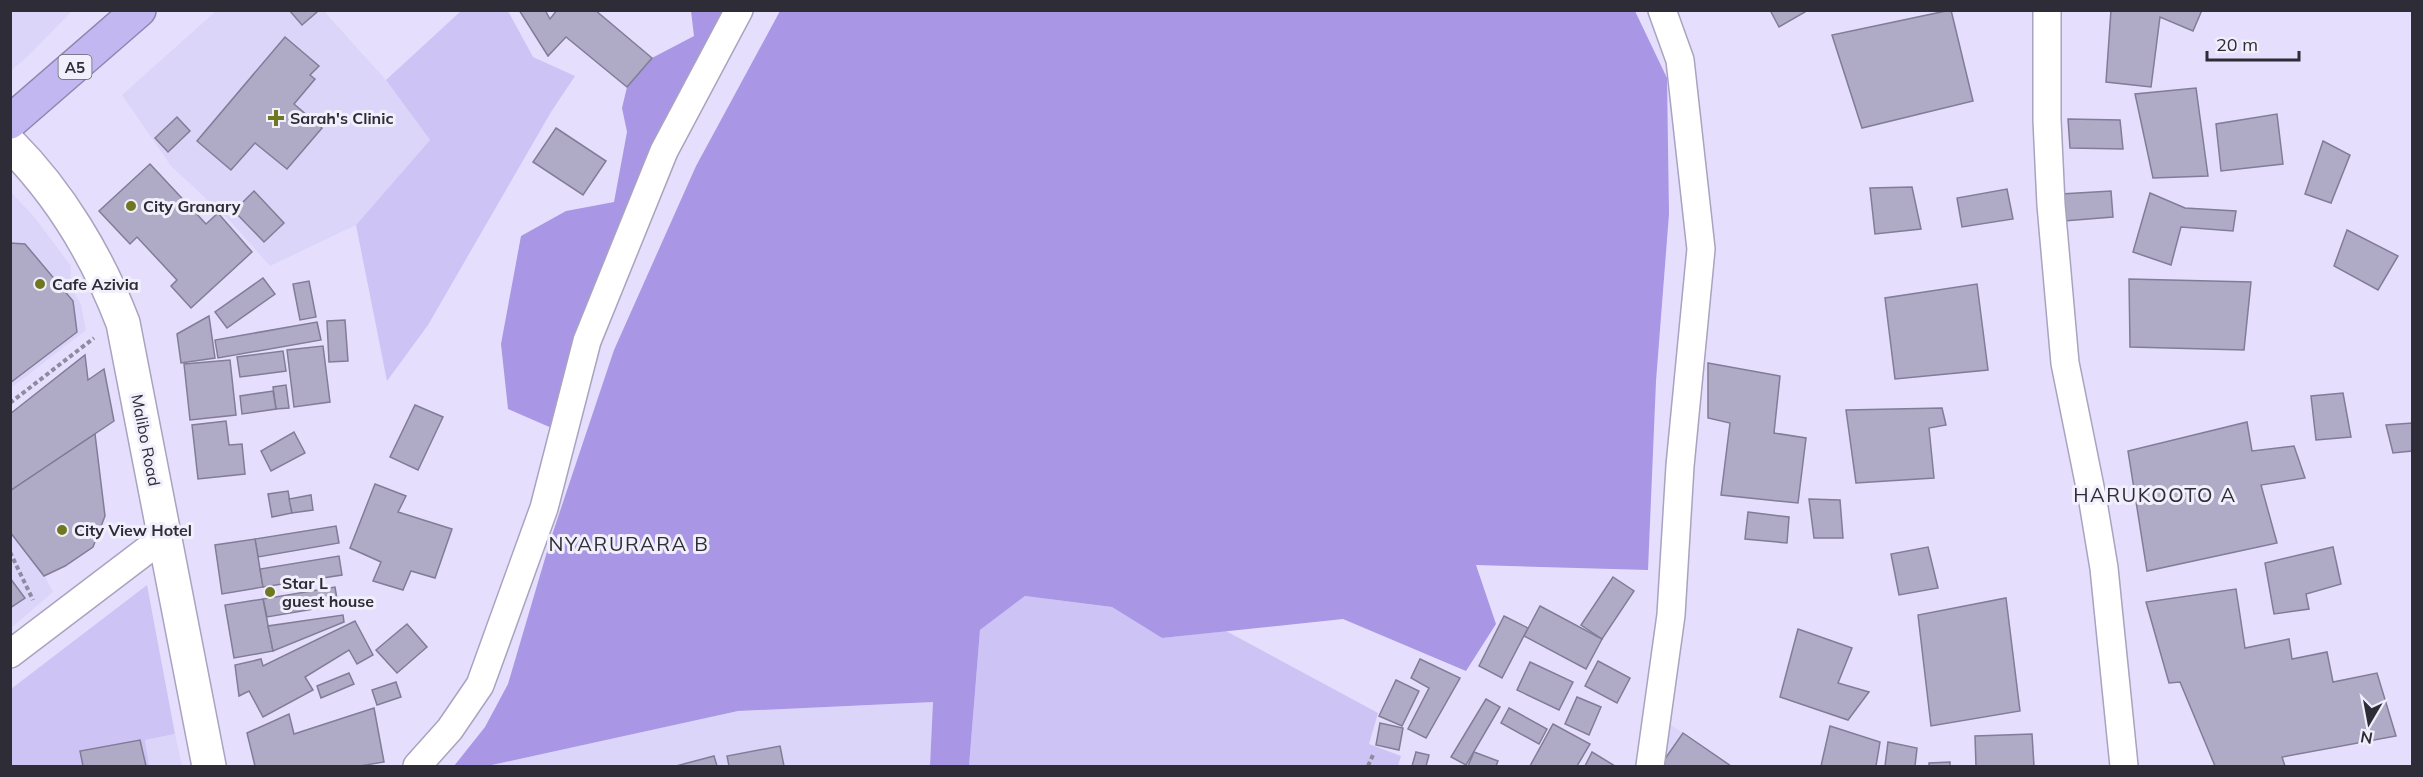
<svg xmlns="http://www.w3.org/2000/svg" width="2423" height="777" font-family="Mulish,sans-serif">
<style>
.built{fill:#dcd5fa}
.green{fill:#cec3f5}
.forest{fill:#a996e4}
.building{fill:#afaac6;stroke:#827c97;stroke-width:1.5}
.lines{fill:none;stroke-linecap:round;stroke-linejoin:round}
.street-casing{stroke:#a9a3bf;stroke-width:30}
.secondary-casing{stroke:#a9a3bf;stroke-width:36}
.highway-casing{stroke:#8f86b0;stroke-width:36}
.path{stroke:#8e8a9f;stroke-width:4;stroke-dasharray:4.5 3;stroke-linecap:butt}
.street{stroke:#fff;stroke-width:27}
.secondary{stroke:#fff;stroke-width:33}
.highway{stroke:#c3b7f1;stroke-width:33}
.poi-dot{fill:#6f7721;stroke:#f1effb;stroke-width:2}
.labels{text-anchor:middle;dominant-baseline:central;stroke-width:6;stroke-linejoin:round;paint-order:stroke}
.shield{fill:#f1effb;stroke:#686672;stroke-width:1.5}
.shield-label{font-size:15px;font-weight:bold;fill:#2e2c37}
.poi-label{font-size:16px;font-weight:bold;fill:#2e2c37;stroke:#f1effb;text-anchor:start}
.street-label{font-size:16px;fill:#2e2c37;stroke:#f1effb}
.quarter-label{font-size:20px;letter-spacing:1.5px;fill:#2e2c37;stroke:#f1effb}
</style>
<rect width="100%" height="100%" fill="#e5dffd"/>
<g class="built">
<path d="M 11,10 L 72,10 L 72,11 L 29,55 L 11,71 Z"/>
<path d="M 216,11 L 324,11 L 386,80 L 430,140 L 356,225 L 270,266 L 231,222 L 171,166 L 122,95 Z"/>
<path d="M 10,191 L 35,218 L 71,266 L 70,286 L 81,304 L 86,330 L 11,388 Z"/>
<path d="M 10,529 L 44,575 L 53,592 L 11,628 Z"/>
<path d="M 933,702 L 930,766 L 487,766 L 738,711 Z"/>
<path d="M 1661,718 L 1731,766 L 1652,766 Z"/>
<path d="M 175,734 L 182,766 L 149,766 L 144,740 Z"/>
</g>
<g class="green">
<path d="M 461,11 L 508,11 L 533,57 L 575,76 L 551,112 L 428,325 L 387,381 L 356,225 L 430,140 L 386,80 Z"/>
<path d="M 147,585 L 175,734 L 145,740 L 149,766 L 11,766 L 11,689 Z"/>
<path d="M 1025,596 L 1112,607 L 1162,638 L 1226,631 L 1378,713 L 1369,744 L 1401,756 L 1398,766 L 969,766 L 980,630 Z"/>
</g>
<g class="forest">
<path d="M 691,11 L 751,11 L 677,146 L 554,429 L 508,409 L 501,344 L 521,236 L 566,211 L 614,202 L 627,132 L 622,108 L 627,87 L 652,58 L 694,36 Z"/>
<path d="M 780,11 L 1635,11 L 1667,78 L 1669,214 L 1656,381 L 1648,570 L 1476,565 L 1496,624 L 1466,671 L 1343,619 L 1162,638 L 1112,607 L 1025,596 L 980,630 L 969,766 L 930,766 L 933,702 L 738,711 L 487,766 L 454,766 L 485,727 L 508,684 L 551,538 L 614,350 L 696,166 Z"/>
</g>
<g class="building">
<path d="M 289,10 L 316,10 L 317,12 L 302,25 Z"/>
<path d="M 519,10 L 545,10 L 550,19 L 557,10 L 595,10 L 652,58 L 627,87 L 566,37 L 548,56 Z"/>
<path d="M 1770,10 L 1804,10 L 1805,12 L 1779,27 Z"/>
<path d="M 1951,10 L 1973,101 L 1862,128 L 1832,35 Z"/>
<path d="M 2111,10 L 2202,10 L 2193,31 L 2160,17 L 2151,87 L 2106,82 Z"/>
<path d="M 285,37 L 319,66 L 310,75 L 315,79 L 294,104 L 322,128 L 287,169 L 255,143 L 231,170 L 197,141 Z"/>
<path d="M 2196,88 L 2208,176 L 2153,178 L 2135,94 Z"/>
<path d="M 2277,114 L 2283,164 L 2221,171 L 2216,124 Z"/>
<path d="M 177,117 L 190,131 L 168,152 L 155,138 Z"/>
<path d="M 2068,119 L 2120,120 L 2123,149 L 2070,148 Z"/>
<path d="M 556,128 L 606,161 L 583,195 L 533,162 Z"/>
<path d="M 2323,141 L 2350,155 L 2331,203 L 2305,194 Z"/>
<path d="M 150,164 L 206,224 L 218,213 L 252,252 L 191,308 L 171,286 L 177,280 L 137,237 L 130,244 L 99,211 Z"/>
<path d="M 1912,187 L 1921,229 L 1875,234 L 1870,188 Z"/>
<path d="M 2007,189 L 2013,219 L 1962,227 L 1957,198 Z"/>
<path d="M 254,191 L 284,223 L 264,242 L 234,211 Z"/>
<path d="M 2111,191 L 2113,217 L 2064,221 L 2061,194 Z"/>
<path d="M 2150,193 L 2185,208 L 2236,211 L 2233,231 L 2181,227 L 2171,265 L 2133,252 Z"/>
<path d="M 2347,230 L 2398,256 L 2378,290 L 2334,266 Z"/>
<path d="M 10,243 L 25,244 L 73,301 L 77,332 L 10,383 Z"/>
<path d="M 263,278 L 275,294 L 227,328 L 215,312 Z"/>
<path d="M 2129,279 L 2251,282 L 2244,350 L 2130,347 Z"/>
<path d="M 309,281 L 316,317 L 300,320 L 293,284 Z"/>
<path d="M 1977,284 L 1988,370 L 1895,379 L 1885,298 Z"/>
<path d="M 209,316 L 215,358 L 181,363 L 177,334 Z"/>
<path d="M 345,320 L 348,361 L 329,362 L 327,321 Z"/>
<path d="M 317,322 L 321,340 L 218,358 L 215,340 Z"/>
<path d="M 323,346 L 330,402 L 294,407 L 287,350 Z"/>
<path d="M 283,351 L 286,371 L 240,377 L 237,357 Z"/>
<path d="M 85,355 L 88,380 L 104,369 L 114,421 L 10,491 L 10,414 Z"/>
<path d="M 230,360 L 236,415 L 190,420 L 184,364 Z"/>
<path d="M 1708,363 L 1780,376 L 1774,433 L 1806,438 L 1798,503 L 1721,495 L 1730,423 L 1708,418 Z"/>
<path d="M 286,385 L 289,408 L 276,409 L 273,387 Z"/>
<path d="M 273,391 L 276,409 L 242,414 L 240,396 Z"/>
<path d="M 2343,393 L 2351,437 L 2316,440 L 2311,396 Z"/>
<path d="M 415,405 L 443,417 L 418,470 L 390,457 Z"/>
<path d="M 1942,408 L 1946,425 L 1929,428 L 1934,478 L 1856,483 L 1846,410 Z"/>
<path d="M 226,421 L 229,445 L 242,444 L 245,474 L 198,479 L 192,425 Z"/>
<path d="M 2247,422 L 2252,451 L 2294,446 L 2305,478 L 2261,485 L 2277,543 L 2147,571 L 2128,451 Z"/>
<path d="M 2412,423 L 2412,451 L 2393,453 L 2386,425 Z"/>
<path d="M 294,432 L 305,453 L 271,471 L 261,451 Z"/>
<path d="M 95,434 L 105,516 L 93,547 L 65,566 L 44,576 L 10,532 L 10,491 Z"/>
<path d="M 375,484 L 406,496 L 398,512 L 452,529 L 435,578 L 411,571 L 403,590 L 373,581 L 381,562 L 350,548 Z"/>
<path d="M 288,491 L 292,513 L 272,517 L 268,494 Z"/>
<path d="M 311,495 L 313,510 L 292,513 L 289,499 Z"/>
<path d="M 1809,499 L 1840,500 L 1843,538 L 1814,538 Z"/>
<path d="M 1748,512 L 1789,517 L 1787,543 L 1745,539 Z"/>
<path d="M 336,526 L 339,543 L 258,557 L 255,539 Z"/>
<path d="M 255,539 L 263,587 L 222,594 L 215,545 Z"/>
<path d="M 1928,547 L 1938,588 L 1899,595 L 1891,554 Z"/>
<path d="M 2333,547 L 2341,584 L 2306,594 L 2309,609 L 2274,614 L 2265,563 Z"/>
<path d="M 339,556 L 342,575 L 263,587 L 260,569 Z"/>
<path d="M 1613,577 L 1634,591 L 1602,639 L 1581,625 Z"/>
<path d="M 10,578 L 25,598 L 10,608 Z"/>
<path d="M 335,587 L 338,605 L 267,617 L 263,599 Z"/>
<path d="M 2236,589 L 2245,648 L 2289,639 L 2292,659 L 2327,652 L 2333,682 L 2377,673 L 2396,736 L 2282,757 L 2285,766 L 2215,766 L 2180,682 L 2169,683 L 2146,602 Z"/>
<path d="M 2006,598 L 2020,711 L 1931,726 L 1918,615 Z"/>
<path d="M 263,599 L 273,651 L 234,658 L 225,605 Z"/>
<path d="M 1540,606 L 1602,639 L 1586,669 L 1524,636 Z"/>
<path d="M 343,615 L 344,622 L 273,651 L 268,626 Z"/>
<path d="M 1504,616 L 1528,628 L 1502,678 L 1479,666 Z"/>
<path d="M 355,621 L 373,655 L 357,664 L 349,650 L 305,677 L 313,690 L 263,717 L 249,691 L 239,696 L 235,665 L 261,659 L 263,666 Z"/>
<path d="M 407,624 L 427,647 L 397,673 L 376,650 Z"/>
<path d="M 1798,629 L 1852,648 L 1838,683 L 1869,692 L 1848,720 L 1780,697 Z"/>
<path d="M 1420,659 L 1460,678 L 1426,738 L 1408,729 L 1429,688 L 1411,678 Z"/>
<path d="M 1598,661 L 1630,678 L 1617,703 L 1585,686 Z"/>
<path d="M 1530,662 L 1573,682 L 1559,710 L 1517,690 Z"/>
<path d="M 349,673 L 354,684 L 321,698 L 317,686 Z"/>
<path d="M 1396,680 L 1419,691 L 1402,726 L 1379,716 Z"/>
<path d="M 396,682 L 401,697 L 377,705 L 372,690 Z"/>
<path d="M 1577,697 L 1601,707 L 1589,735 L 1565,724 Z"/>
<path d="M 1486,699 L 1500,707 L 1466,765 L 1451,757 Z"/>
<path d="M 374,708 L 384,762 L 360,766 L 255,766 L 247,733 L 289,714 L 294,734 Z"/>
<path d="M 1509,708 L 1547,729 L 1539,744 L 1501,723 Z"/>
<path d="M 1380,723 L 1403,728 L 1399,750 L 1376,745 Z"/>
<path d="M 1553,724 L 1590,744 L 1577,766 L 1530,766 Z"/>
<path d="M 1830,726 L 1880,742 L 1876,766 L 1821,766 Z"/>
<path d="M 1683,733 L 1731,766 L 1660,766 Z"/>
<path d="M 2032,734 L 2034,766 L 1976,766 L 1975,736 Z"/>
<path d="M 140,740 L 146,766 L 83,766 L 80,751 Z"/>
<path d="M 1888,742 L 1917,748 L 1915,766 L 1885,766 Z"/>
<path d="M 780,746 L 784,766 L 729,766 L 727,756 Z"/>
<path d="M 1416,752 L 1429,755 L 1426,766 L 1412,766 Z"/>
<path d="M 1474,752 L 1498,761 L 1496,766 L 1468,766 Z"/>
<path d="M 1592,752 L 1615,766 L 1585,766 Z"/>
<path d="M 714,756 L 717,766 L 676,766 Z"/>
<path d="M 1950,762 L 1950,766 L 1929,766 L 1929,763 Z"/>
</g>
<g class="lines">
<g class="street-casing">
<g id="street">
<path d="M 2047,10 L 2047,120 L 2051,205 L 2065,363 L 2093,502 L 2104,568 L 2124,766"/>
<path d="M 10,654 L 164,537"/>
<path d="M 417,766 L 450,729 L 480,685 L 544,508 L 587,341 L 664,151 L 739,10"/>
<path d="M 1650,766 L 1671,615 L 1680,466 L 1701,249 L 1680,60 L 1662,10"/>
</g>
</g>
<g class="secondary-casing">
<path id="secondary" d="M 10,144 C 60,194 98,258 123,323 L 209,766"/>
</g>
<g class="highway-casing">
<path id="highway" d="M 10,122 L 139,10"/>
</g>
<g class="path">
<path d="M 10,403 L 94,338"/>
<path d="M 10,552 L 33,600"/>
<path d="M 1368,766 L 1373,755"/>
</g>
<use href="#street" class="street"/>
<use href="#secondary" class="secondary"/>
<use href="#highway" class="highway"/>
</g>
<g class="poi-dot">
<path d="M273 109h6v6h6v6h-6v6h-6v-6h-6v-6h6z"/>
<circle cx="131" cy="206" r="6"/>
<circle cx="40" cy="284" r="6"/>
<circle cx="62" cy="530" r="6"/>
<circle cx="270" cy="592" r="6"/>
</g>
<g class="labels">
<rect class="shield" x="58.5" y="55" width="33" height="24" rx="4.5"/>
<g class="shield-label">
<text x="75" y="67">A5</text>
</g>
<g class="poi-label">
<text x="290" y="118">Sarah's Clinic</text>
<text x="143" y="206">City Granary</text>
<text x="52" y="284">Cafe Azivia</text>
<text x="74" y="530">City View Hotel</text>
<text x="282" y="583">Star L<tspan x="282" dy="18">guest house</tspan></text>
</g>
<g class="street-label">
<text transform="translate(146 440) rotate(79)">Malibo Road</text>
</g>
<g class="quarter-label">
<text x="2155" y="494">HARUKOOTO A</text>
<text x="629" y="543">NYARURARA B</text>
</g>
</g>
<rect width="2423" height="777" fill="none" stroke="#2e2c37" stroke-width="24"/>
<g transform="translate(2369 723) rotate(190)" stroke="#f1effb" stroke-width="4.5" paint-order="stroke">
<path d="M0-4.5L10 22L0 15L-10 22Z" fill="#2e2c37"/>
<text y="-9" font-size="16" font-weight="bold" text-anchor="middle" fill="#2e2c37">N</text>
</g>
<path d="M2207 51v9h92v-9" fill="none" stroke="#2e2c37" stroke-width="3"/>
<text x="2216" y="51" font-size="18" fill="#2e2c37" stroke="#f1effb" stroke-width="4.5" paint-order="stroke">20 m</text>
</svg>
